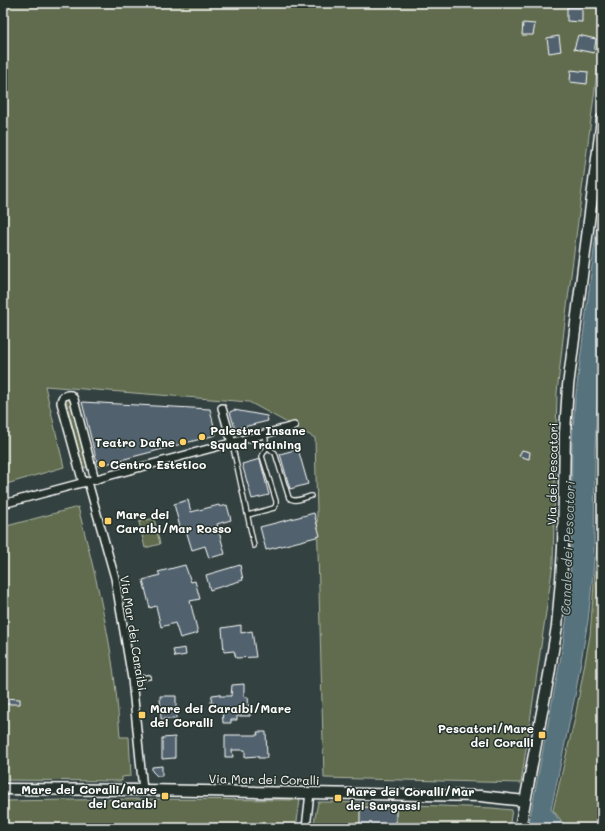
<svg xmlns="http://www.w3.org/2000/svg" width="605" height="831" font-family="Mali,sans-serif">
<style>
.green{fill:#606c4e;stroke:#b0b6a6}
.water{fill:#57727b;stroke:#9aaab0}
.building{fill:#51626e;stroke:#fff}
.lines{fill:none;stroke-linecap:round;stroke-linejoin:round}
.lane-casing{stroke:#fff;stroke-width:6}
.street-casing{stroke:#fff;stroke-width:10}
.secondary-casing{stroke:#fff;stroke-width:13}
.lane{stroke:#26332d;stroke-width:3.5}
.street{stroke:#26332d;stroke-width:7}
.secondary{stroke:#26332d;stroke-width:10}
.poi-dot{fill:#ffd166;stroke:#26332d;stroke-width:1.5}
.labels{text-anchor:middle;dominant-baseline:central;stroke-width:3;stroke-linejoin:round;paint-order:stroke}
.poi-label{font-size:12px;font-weight:bold;fill:#fff;stroke:#26332d;text-anchor:start}
.street-label{font-size:12px;fill:#fff;stroke:#26332d}
.water-label{font-size:13px;font-style:italic;fill:#b3c0c4;stroke:#26332d}
</style>
<rect width="100%" height="100%" fill="#334140"/>
<filter id="ink" filterUnits="userSpaceOnUse"><feTurbulence type="fractalNoise" baseFrequency=".025" numOctaves="2"/><feDisplacementMap in="SourceGraphic" scale="8" xChannelSelector="R" yChannelSelector="G"/><feConvolveMatrix kernelMatrix="1 2 1 2 8 2 1 2 1" color-interpolation-filters="sRGB"/></filter>
<g filter="url(#ink)">
<g class="green">
<path d="M 3,3 L 602,3 L 602,34 L 564,330 L 557,393 L 553,564 L 521,783 L 324,778 L 315,438 L 249,402 L 45,386 L 64,467 L 3,485 Z"/>
<path d="M 68,399 L 70,400 L 87,466 L 86,468 L 83,467 L 66,401 L 67,399 Z"/>
<path d="M 602,412 L 602,828 L 567,828 L 553,810 L 575,718 L 590,635 L 600,508 L 599,436 Z"/>
<path d="M 78,507 C 90,554 102,601 110,648 C 115,678 118,707 120,737 L 129,737 L 131,776 L 122,777 L 122,781 L 3,780 L 3,527 Z"/>
<path d="M 154,518 L 160,544 L 145,548 L 139,522 Z"/>
<path d="M 136,799 L 300,800 L 296,828 L 3,828 L 3,801 Z"/>
<path d="M 318,802 L 335,802 L 492,808 L 512,810 L 509,828 L 313,828 Z"/>
</g>
<path class="water" d="M 602,186 L 602,372 L 597,411 L 595,450 L 594,554 L 593,574 L 588,621 L 585,638 L 575,696 L 551,809 L 565,828 L 528,828 L 561,656 L 567,616 L 571,563 L 572,443 L 575,401 Z"/>
<g class="building">
<path d="M 567,7 L 582,7 L 582,22 L 567,21 Z"/>
<path d="M 523,23 L 535,24 L 533,35 L 522,35 Z"/>
<path d="M 578,35 L 596,39 L 594,53 L 574,49 Z"/>
<path d="M 559,36 L 561,51 L 549,53 L 547,38 Z"/>
<path d="M 571,70 L 588,72 L 587,84 L 570,82 Z"/>
<path d="M 82,402 L 210,409 L 216,435 L 98,466 Z"/>
<path d="M 234,410 L 267,416 L 268,421 L 235,429 L 230,412 Z"/>
<path d="M 298,449 L 308,484 L 290,489 L 280,454 Z"/>
<path d="M 522,450 L 530,452 L 529,459 L 519,456 Z"/>
<path d="M 260,459 L 269,495 L 252,499 L 242,464 Z"/>
<path d="M 188,500 L 191,512 L 219,505 L 220,507 L 227,505 L 231,520 L 217,524 L 225,554 L 209,558 L 205,546 L 192,550 L 186,530 L 181,531 L 174,504 Z"/>
<path d="M 314,513 L 320,536 L 266,550 L 260,527 Z"/>
<path d="M 185,565 L 191,582 L 195,581 L 200,599 L 190,601 L 198,633 L 180,638 L 175,623 L 161,627 L 156,606 L 150,608 L 143,580 L 160,575 L 158,572 Z"/>
<path d="M 240,565 L 243,580 L 210,590 L 206,575 Z"/>
<path d="M 241,625 L 241,633 L 252,631 L 256,657 L 236,658 L 234,651 L 224,652 L 222,628 Z"/>
<path d="M 185,648 L 186,655 L 175,657 L 173,650 Z"/>
<path d="M 244,684 L 244,697 L 248,697 L 249,709 L 250,709 L 250,716 L 237,716 L 237,720 L 231,720 L 231,723 L 223,723 L 222,708 L 214,708 L 214,703 L 211,703 L 212,695 L 220,694 L 219,696 L 231,696 L 232,685 Z"/>
<path d="M 160,696 L 176,696 L 176,719 L 161,719 Z"/>
<path d="M 3,698 L 20,699 L 20,704 L 3,704 Z"/>
<path d="M 257,732 L 266,732 L 267,758 L 258,758 L 258,756 L 245,757 L 245,750 L 232,750 L 233,757 L 225,757 L 225,735 L 258,735 Z"/>
<path d="M 175,737 L 175,758 L 162,759 L 162,738 Z"/>
<path d="M 162,766 L 162,776 L 157,776 L 152,771 L 152,767 Z"/>
<path d="M 360,807 L 396,808 L 396,828 L 360,828 Z"/>
</g>
<g class="lines">
<g class="lane-casing">
<g id="lane">
<path d="M 232,443 L 254,546"/>
<path d="M 267,447 L 275,453 L 289,498 C 294,503 304,498 311,496"/>
<path d="M 248,515 L 274,508 L 276,505 L 276,501 L 262,456 L 267,447 L 265,434"/>
<path d="M 132,679 L 149,677"/>
</g>
</g>
<g class="street-casing">
<g id="street">
<path d="M 222,408 L 232,443"/>
<path d="M 88,482 L 115,578 L 132,679 L 143,790"/>
<path d="M 83,483 L 61,403 C 61,397 65,394 71,395 L 74,399 L 95,480"/>
<path d="M 3,504 L 294,426"/>
<path d="M 306,828 L 310,793"/>
</g>
</g>
<g class="secondary-casing">
<g id="secondary">
<path d="M 3,789 L 143,790 L 481,796 L 525,801"/>
<path d="M 520,828 L 549,675 L 557,626 L 561,580 L 563,548 L 565,433 L 568,386 L 602,119"/>
</g>
</g>
<use href="#lane" class="lane"/>
<use href="#street" class="street"/>
<use href="#secondary" class="secondary"/>
</g>
</g>
<g class="poi-dot">
<circle cx="202" cy="437" r="4"/>
<circle cx="183" cy="442" r="4"/>
<circle cx="102" cy="464" r="4"/>
<rect x="104" y="517" width="8" height="8" rx="2"/>
<rect x="138" y="711" width="8" height="8" rx="2"/>
<rect x="538" y="731" width="8" height="8" rx="2"/>
<rect x="161" y="792" width="8" height="8" rx="2"/>
<rect x="334" y="794" width="8" height="8" rx="2"/>
</g>
<g class="labels">
<g class="poi-label">
<text x="210" y="430">Palestra Insane<tspan x="210" dy="14">Squad Training</tspan></text>
<text x="175" y="442" text-anchor="end">Teatro Dafne</text>
<text x="110" y="464">Centro Estetico</text>
<text x="116" y="514">Mare dei<tspan x="116" dy="14">Caraibi/Mar Rosso</tspan></text>
<text x="150" y="708">Mare dei Caraibi/Mare<tspan x="150" dy="14">dei Coralli</tspan></text>
<text x="534" y="728" text-anchor="end">Pescatori/Mare<tspan x="534" dy="14">dei Coralli</tspan></text>
<text x="157" y="789" text-anchor="end">Mare dei Coralli/Mare<tspan x="157" dy="14">dei Caraibi</tspan></text>
<text x="346" y="791">Mare dei Coralli/Mar<tspan x="346" dy="14">dei Sargassi</tspan></text>
</g>
<g class="street-label">
<text transform="translate(552 474) rotate(-89)">Via dei Pescatori</text>
<text transform="translate(134 633) rotate(81)">Via Mar dei Caraibi</text>
<text transform="translate(264 779) rotate(1)">Via Mar dei Coralli</text>
</g>
<g class="water-label">
<text transform="translate(567 548) rotate(-88)">Canale dei Pescatori</text>
</g>
</g>
<rect width="605" height="831" fill="none" stroke="#26332d" stroke-width="16"/>
<rect x="8" y="8" width="589" height="815" fill="none" stroke="#fff" stroke-width="1.5" filter="url(#ink)"/>
</svg>
